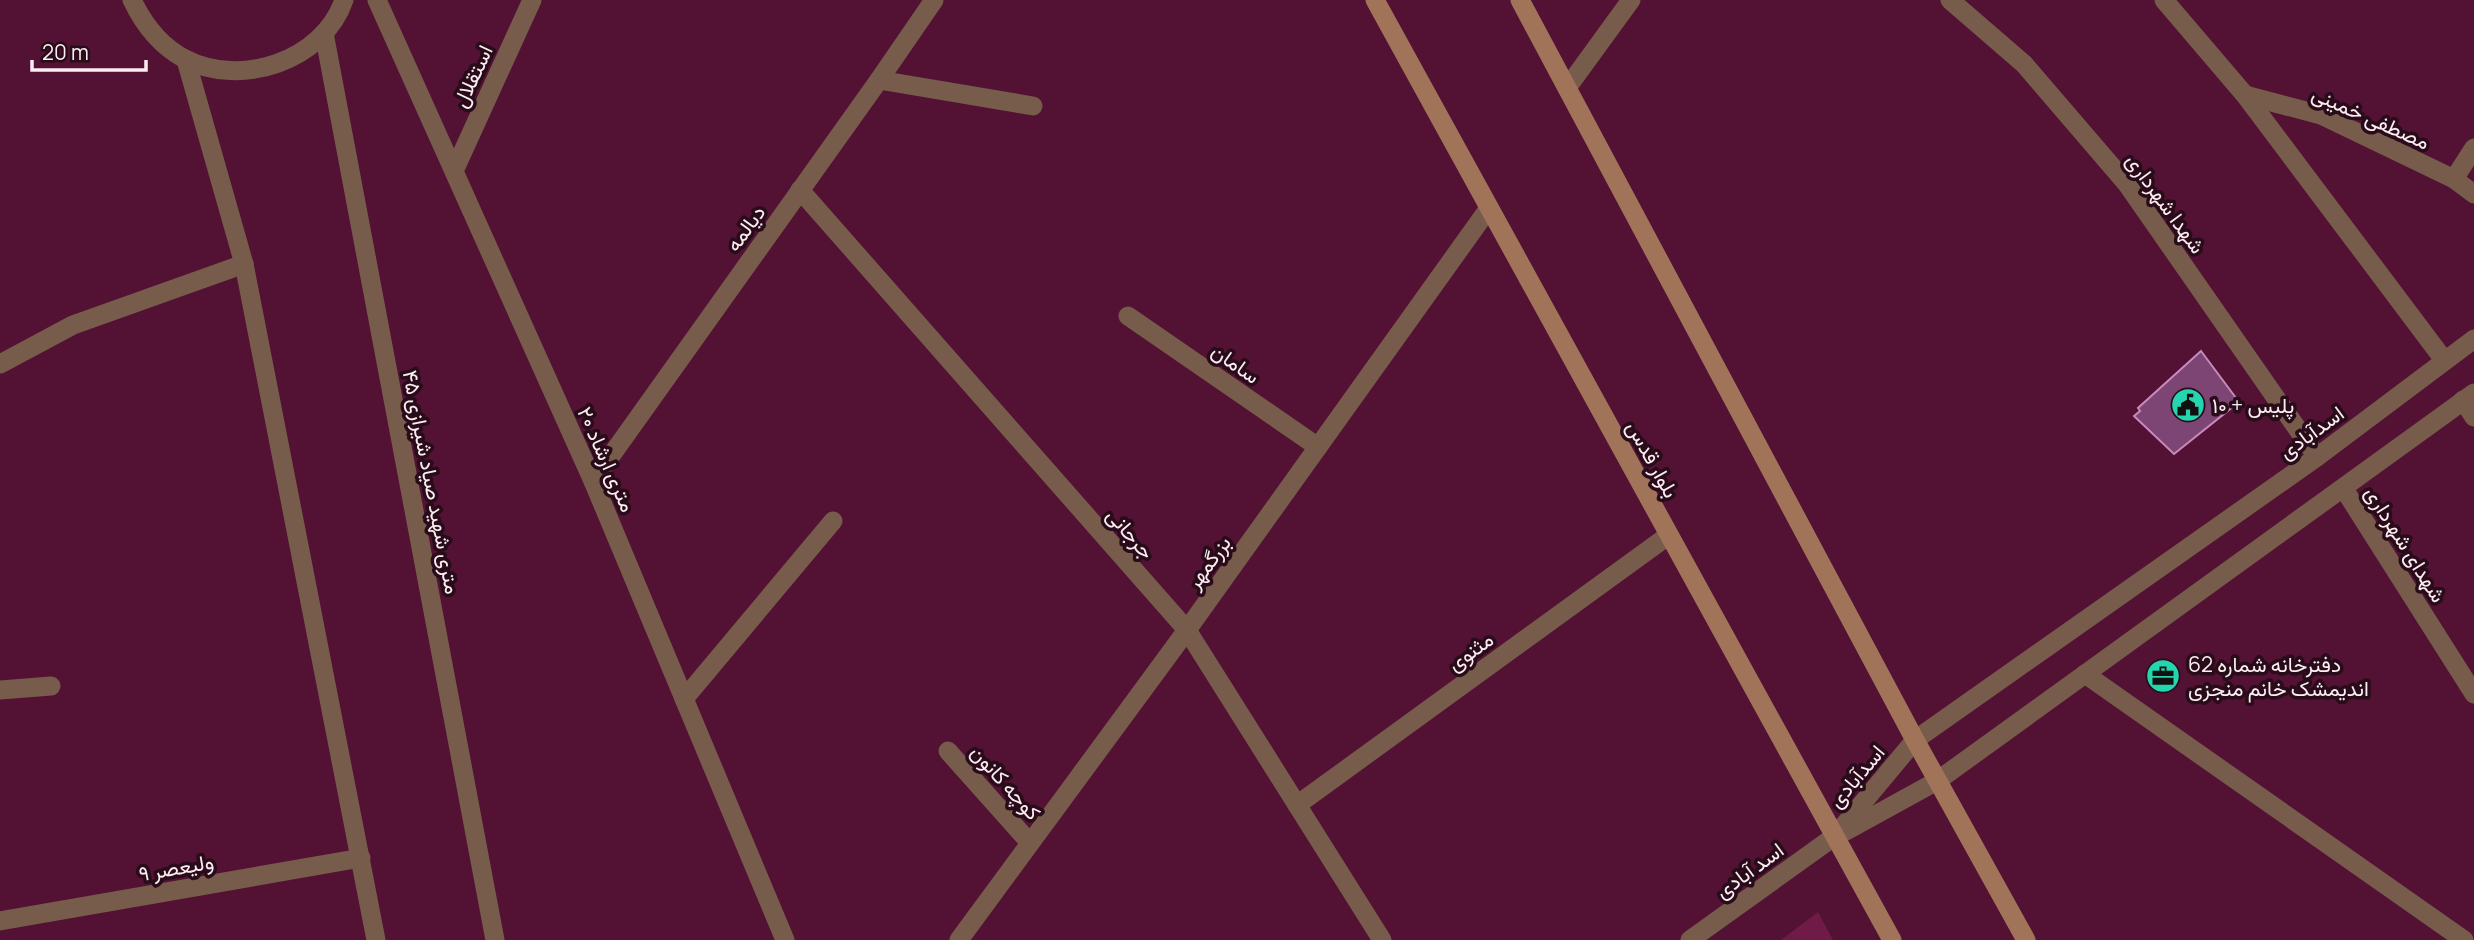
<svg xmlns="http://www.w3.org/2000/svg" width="2474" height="940" font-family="Manrope,Vazirmatn,sans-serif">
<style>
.green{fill:#701a47}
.building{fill:#7d4574;stroke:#c88abd;stroke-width:2}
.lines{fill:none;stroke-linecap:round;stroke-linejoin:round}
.service{stroke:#785c4b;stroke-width:19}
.minor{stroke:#785c4b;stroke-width:19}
.tertiary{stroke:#785c4b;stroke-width:19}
.secondary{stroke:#a17459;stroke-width:19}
.labels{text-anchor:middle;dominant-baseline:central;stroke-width:7;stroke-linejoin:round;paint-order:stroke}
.street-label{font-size:21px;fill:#fdecf2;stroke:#280c19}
.poi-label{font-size:21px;fill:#fdecf2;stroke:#280c19;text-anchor:start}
</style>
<rect width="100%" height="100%" fill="#531234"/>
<path class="green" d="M 1818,912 L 1833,940 L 1781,940 Z"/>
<path class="building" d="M 2201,351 L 2239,402 L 2174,454 L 2134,416 L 2140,411 L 2138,408 Z"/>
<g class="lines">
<path class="service" d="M 948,751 L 1030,843"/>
<g class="minor">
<path d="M 377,0 L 593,481 L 785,940"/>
<path d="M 1950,0 L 2024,64 L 2127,184 L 2317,457"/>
<path d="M 2164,0 L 2245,95 L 2444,360"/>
<path d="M 879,80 L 1033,106"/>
<path d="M 1567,88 L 1631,0"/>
<path d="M 2245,95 L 2321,115 L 2454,179 L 2474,194"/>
<path d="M 454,171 L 532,0"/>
<path d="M 2454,179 L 2474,148"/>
<path d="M 800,190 L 1187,630 L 1382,940"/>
<path d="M 1128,316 L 1318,447"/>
<path d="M 0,364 L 73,325 L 244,264"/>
<path d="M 2463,400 L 2474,417"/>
<path d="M 593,481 L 879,80 L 934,0"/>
<path d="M 2344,489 L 2474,694"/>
<path d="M 2085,674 L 2464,940"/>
<path d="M 0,690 L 51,686"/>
<path d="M 684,699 L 833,521"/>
<path d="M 1297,805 L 1669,535"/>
<path d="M 0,921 L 361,858"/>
<path d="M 959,940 L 1187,630 L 1489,208"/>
<path d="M 1690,940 L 1835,836"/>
</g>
<g class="tertiary">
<path d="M 132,0 C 144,25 160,46 185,59 C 241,88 323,61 344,0"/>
<path d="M 324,33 L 495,940"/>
<path d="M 186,60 L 244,264 L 376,940"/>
<path d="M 1846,831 L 1937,781 L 2474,393"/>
<path d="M 1835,836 L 1915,740 L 2317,457 L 2474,339"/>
</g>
<g class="secondary">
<path d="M 1375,0 L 1892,940"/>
<path d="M 1520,0 L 1915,740 L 2026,940"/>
</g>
</g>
<defs>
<g id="civic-disc" transform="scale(1.75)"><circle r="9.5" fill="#24d5af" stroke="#280c19"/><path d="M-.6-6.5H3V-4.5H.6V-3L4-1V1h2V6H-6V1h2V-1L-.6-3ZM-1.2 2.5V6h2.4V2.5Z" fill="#111"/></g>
<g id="office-disc" transform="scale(1.75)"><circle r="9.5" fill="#24d5af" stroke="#280c19"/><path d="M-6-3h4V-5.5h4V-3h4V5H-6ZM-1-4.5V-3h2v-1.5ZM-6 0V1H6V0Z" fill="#111"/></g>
</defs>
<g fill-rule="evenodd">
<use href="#civic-disc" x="2188" y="405"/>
<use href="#office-disc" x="2163" y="676"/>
</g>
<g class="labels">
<g class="street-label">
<text transform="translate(472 76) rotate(-65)">استقلال</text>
<text transform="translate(2371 117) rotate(24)">مصطفی خمینی</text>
<text transform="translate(2166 203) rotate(54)">شهدا شهرداری</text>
<text transform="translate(745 228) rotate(-54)">دیالمه</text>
<text transform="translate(1236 363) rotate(35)">سامان</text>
<text transform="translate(2311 432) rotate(-36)">اسدآبادی</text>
<text transform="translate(607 459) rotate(66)">۲۰ متری ارشاد</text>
<text transform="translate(1653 459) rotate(61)">بلوار قدس</text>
<text transform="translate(432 482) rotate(79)">۴۵ متری شهید صیاد شیرازی</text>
<text transform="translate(1131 533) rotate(49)">جرجانی</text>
<text transform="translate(2406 544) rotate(58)">شهدای شهرداری</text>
<text transform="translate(1208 562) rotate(-54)">بزرگمهر</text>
<text transform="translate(1470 651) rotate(-36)">مثنوی</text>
<text transform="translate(1856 776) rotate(-50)">اسدآبادی</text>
<text transform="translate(1006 782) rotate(48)">کوچه کانون</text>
<text transform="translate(176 867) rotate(-10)">ولیعصر ۹</text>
<text transform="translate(1749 870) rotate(-36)">اسد آبادی</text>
</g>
<g class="poi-label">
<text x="2212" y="405">پلیس + ۱۰</text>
<text x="2188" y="664">دفترخانه شماره 62<tspan x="2188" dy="24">اندیمشک خانم منجزی</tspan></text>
</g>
</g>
<path d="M32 60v10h114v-10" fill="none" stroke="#fdecf2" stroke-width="3.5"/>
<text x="42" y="60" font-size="21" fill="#fdecf2" stroke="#280c19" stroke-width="5" paint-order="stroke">20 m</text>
</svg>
